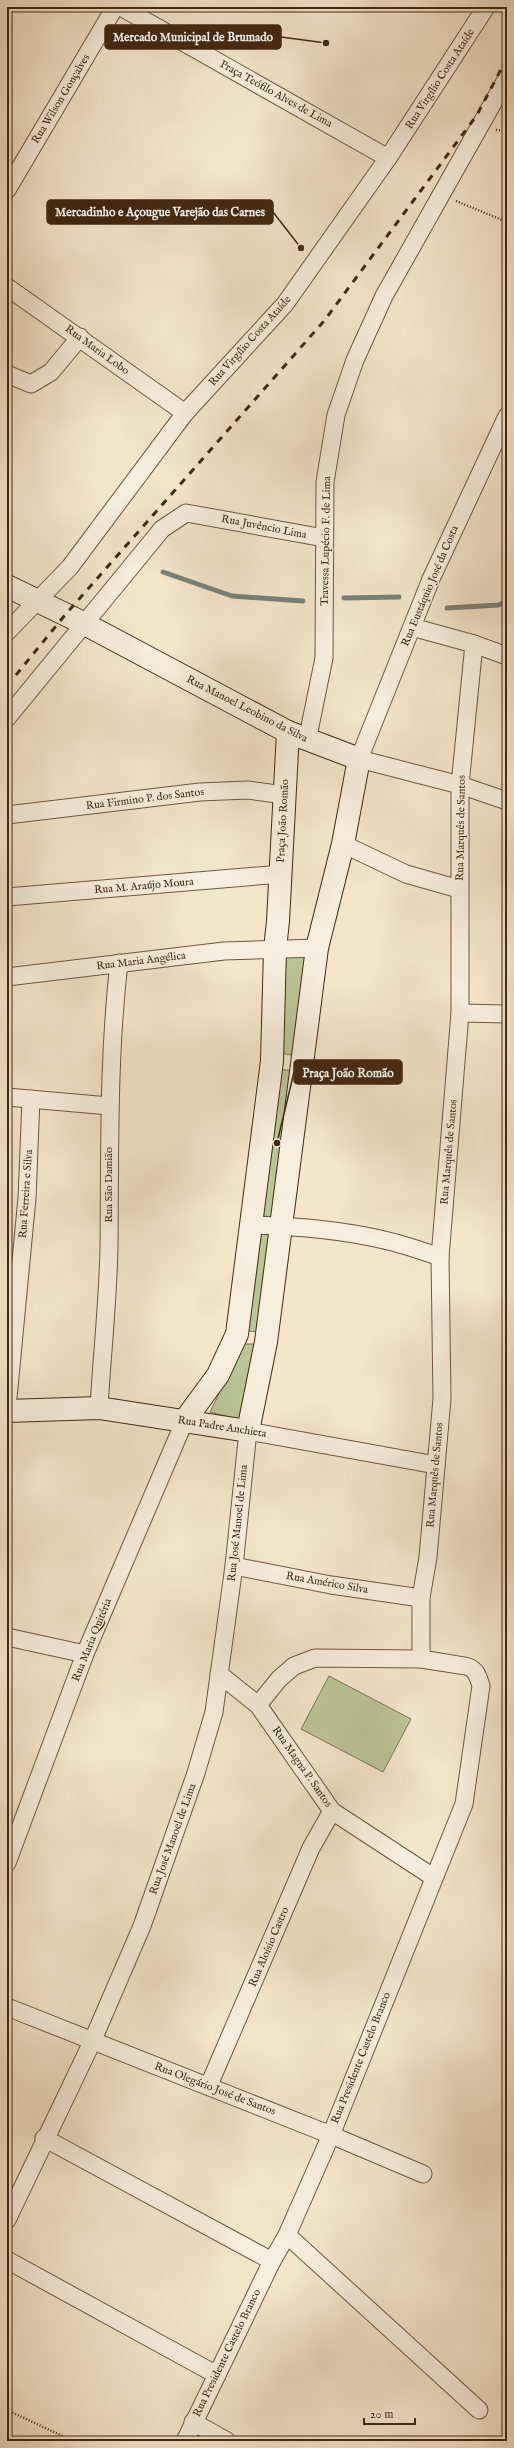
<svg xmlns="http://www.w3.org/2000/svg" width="514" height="2448" font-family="'IM FELL English',serif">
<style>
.green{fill:#bac598;stroke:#7e7654}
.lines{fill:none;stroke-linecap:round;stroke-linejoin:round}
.stream{stroke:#79817a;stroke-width:5}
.street-casing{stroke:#6e573f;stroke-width:19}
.secondary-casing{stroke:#412810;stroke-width:24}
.path{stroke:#412810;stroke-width:2.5;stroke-dasharray:1 2;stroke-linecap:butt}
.street{stroke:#f8eedd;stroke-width:17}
.secondary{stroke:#f8eedd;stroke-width:22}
.rail{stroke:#412810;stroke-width:3;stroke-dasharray:7 7;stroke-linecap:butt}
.labels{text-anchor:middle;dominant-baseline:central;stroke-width:3;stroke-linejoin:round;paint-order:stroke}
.street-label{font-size:11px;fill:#412810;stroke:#f8eedd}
.leader{fill:none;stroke:#412810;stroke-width:1.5}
.callout-dot{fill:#412810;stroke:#f8eedd;stroke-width:1.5}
.callout{fill:#412810;stroke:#412810;stroke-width:1.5}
.callout-label{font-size:12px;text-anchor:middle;font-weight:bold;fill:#fff}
</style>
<rect width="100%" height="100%" fill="#f4e5cb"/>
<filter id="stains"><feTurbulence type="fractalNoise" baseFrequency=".005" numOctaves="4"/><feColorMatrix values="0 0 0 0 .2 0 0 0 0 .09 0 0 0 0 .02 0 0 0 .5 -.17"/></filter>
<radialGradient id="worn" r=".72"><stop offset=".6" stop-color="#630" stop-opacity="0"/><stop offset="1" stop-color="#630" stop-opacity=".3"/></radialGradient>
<g class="green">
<path d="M 283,953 L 312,957 L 295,1056 L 277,1052 Z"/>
<path d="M 277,1069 L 296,1071 L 277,1217 L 260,1216 Z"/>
<path d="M 273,1232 L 260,1332 L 247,1331 L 257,1234 Z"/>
<path d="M 243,1344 L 258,1344 L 241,1420 L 210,1412 Z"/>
<path d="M 329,1676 L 411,1719 L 383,1772 L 301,1729 Z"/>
</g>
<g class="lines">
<g class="stream">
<path d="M 163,572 L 232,596 L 303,601"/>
<path d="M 344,598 L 399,597"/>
<path d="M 447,608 L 499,605 L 507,600"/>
</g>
<g class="street-casing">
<g id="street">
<path d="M 121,7 L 388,158"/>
<path d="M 7,190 L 115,7"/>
<path d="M 7,287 L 185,413"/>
<path d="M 7,374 L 31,384 L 51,372 L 80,337"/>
<path d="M 507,416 L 431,579 L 359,759 L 460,785 L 507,801"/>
<path d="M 412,627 L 474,644 L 507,656"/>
<path d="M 7,632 L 70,567 L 185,413 L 285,304 L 388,158 L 486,7"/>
<path d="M 7,718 L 162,529 L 186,513 L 324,538"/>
<path d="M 307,741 L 324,658 L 325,482 L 336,415 L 355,360 L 384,296 L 507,78"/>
<path d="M 7,815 L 200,792 L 248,790 L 284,795"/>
<path d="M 343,844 L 406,874 L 459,889"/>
<path d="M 7,897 L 281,874"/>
<path d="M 7,977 L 224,951 L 317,948"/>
<path d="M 460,1013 L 507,1014"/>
<path d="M 7,1097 L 109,1106"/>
<path d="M 250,1225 C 295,1226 341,1230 384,1240 C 403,1244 422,1251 440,1257"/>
<path d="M 7,1408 L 27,1198 L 31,1099"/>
<path d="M 99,1408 C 102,1354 108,1301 109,1247 C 110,1152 108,1058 119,963"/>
<path d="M 234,1566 L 331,1585 L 421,1598"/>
<path d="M 7,1637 L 85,1654"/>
<path d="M 421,1659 L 421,1598 L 428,1557 L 442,1399 L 440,1257 L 460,1013 L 460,785 L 474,644"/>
<path d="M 219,1674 L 258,1705 L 332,1811 L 433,1877"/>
<path d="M 7,1863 L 85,1654 L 185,1420"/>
<path d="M 7,2007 L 331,2135 L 423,2174"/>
<path d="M 209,2085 L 311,1848 L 332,1811"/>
<path d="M 44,2138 L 272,2261"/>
<path d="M 7,2220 L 92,2042 L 142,1926 L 196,1773 L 214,1712 L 234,1566 L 248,1431 L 436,1465"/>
<path d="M 287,2235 L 479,2410"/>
<path d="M 7,2260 L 217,2375"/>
<path d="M 193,2422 L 227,2441"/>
<path d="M 185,2441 L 272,2261 L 287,2235 L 331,2135 L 464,1804 L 481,1686 C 478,1676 476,1668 465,1666 L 421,1659 L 315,1658 L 294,1666 L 279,1679 L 258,1705"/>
</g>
</g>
<g class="secondary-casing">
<g id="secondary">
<path d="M 7,586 L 83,623 L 288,732 L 359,759 L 343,844 L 317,948 L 266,1342 L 248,1431 L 99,1408 L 7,1411"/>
<path d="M 185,1420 L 218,1375 L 237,1334 L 272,1061 L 275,949 L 278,921 L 288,732"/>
</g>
</g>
<g class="path">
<path d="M 496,130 L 507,131"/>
<path d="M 456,201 L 507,222"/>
<path d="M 7,2410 L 73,2441"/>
</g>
<use href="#street" class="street"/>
<use href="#secondary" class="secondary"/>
<path class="rail" d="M 7,686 L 65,615 L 324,321 L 477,115 L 507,58"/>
</g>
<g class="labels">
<g class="street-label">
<text transform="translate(440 79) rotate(-57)">Rua Virgílio Costa Ataíde</text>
<text transform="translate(276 94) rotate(29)">Praça Teófilo Alves de Lima</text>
<text transform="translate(61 99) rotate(-59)">Rua Wilson Gonçalves</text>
<text transform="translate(250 341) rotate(-48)">Rua Virgílio Costa Ataíde</text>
<text transform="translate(97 350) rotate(36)">Rua Maria Lobo</text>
<text transform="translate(264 527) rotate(11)">Rua Juvêncio Lima</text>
<text transform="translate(326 541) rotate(-89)">Travessa Lupécio F. de Lima</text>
<text transform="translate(430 586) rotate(-67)">Rua Eustáquio José da Costa</text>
<text transform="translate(247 709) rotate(27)">Rua Manoel Leobino da Silva</text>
<text transform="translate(145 799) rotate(-7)">Rua Firmino P. dos Santos</text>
<text transform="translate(283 821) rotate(-87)">Praça João Romão</text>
<text transform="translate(461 828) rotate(-89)">Rua Marquês de Santos</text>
<text transform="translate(144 886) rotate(-5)">Rua M. Araújo Moura</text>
<text transform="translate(141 961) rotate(-7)">Rua Maria Angélica</text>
<text transform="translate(449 1152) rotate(-85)">Rua Marquês de Santos</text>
<text transform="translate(109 1185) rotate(-90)">Rua São Damião</text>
<text transform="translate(26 1194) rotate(-86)">Rua Ferreira e Silva</text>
<text transform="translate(222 1427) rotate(9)">Rua Padre Anchieta</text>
<text transform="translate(435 1475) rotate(-85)">Rua Marquês de Santos</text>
<text transform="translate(238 1523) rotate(-84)">Rua José Manoel de Lima</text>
<text transform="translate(327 1583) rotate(10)">Rua Américo Silva</text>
<text transform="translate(92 1640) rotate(-68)">Rua Maria Quitéria</text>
<text transform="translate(302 1767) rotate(55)">Rua Magna P. Santos</text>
<text transform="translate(173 1839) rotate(-70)">Rua José Manoel de Lima</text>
<text transform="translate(269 1947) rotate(-67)">Rua Aloísio Castro</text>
<text transform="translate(361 2058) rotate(-68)">Rua Presidente Castelo Branco</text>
<text transform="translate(215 2089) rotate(21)">Rua Olegário José de Santos</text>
<text transform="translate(227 2353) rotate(-64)">Rua Presidente Castelo Branco</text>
</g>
</g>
<path class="leader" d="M326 43L281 37M301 248L273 212M277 1143L294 1072"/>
<g class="callout-dot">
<circle cx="326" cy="43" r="4"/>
<circle cx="301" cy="248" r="4"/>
<circle cx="277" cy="1143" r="4"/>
</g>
<g class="callout">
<rect x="105" y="25" width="176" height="24" rx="4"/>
<rect x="47" y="200" width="226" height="24" rx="4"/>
<rect x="294" y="1060" width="108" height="24" rx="4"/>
</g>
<g class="callout-label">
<text x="193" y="41">Mercado Municipal de Brumado</text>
<text x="160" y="216">Mercadinho e Açougue Varejão das Carnes</text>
<text x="348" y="1077">Praça João Romão</text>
</g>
<rect width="514" height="2448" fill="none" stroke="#f4e5cb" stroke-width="24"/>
<rect x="8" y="8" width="498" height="2432" fill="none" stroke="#412810" stroke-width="2"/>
<rect x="12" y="12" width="490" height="2424" fill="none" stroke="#412810"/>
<path d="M364 2418v6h51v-6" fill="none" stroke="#412810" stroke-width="2"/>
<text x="370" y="2418" font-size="12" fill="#412810" stroke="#f8eedd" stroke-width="3" paint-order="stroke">20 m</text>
<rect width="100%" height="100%" filter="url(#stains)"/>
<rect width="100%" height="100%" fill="url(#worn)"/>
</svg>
